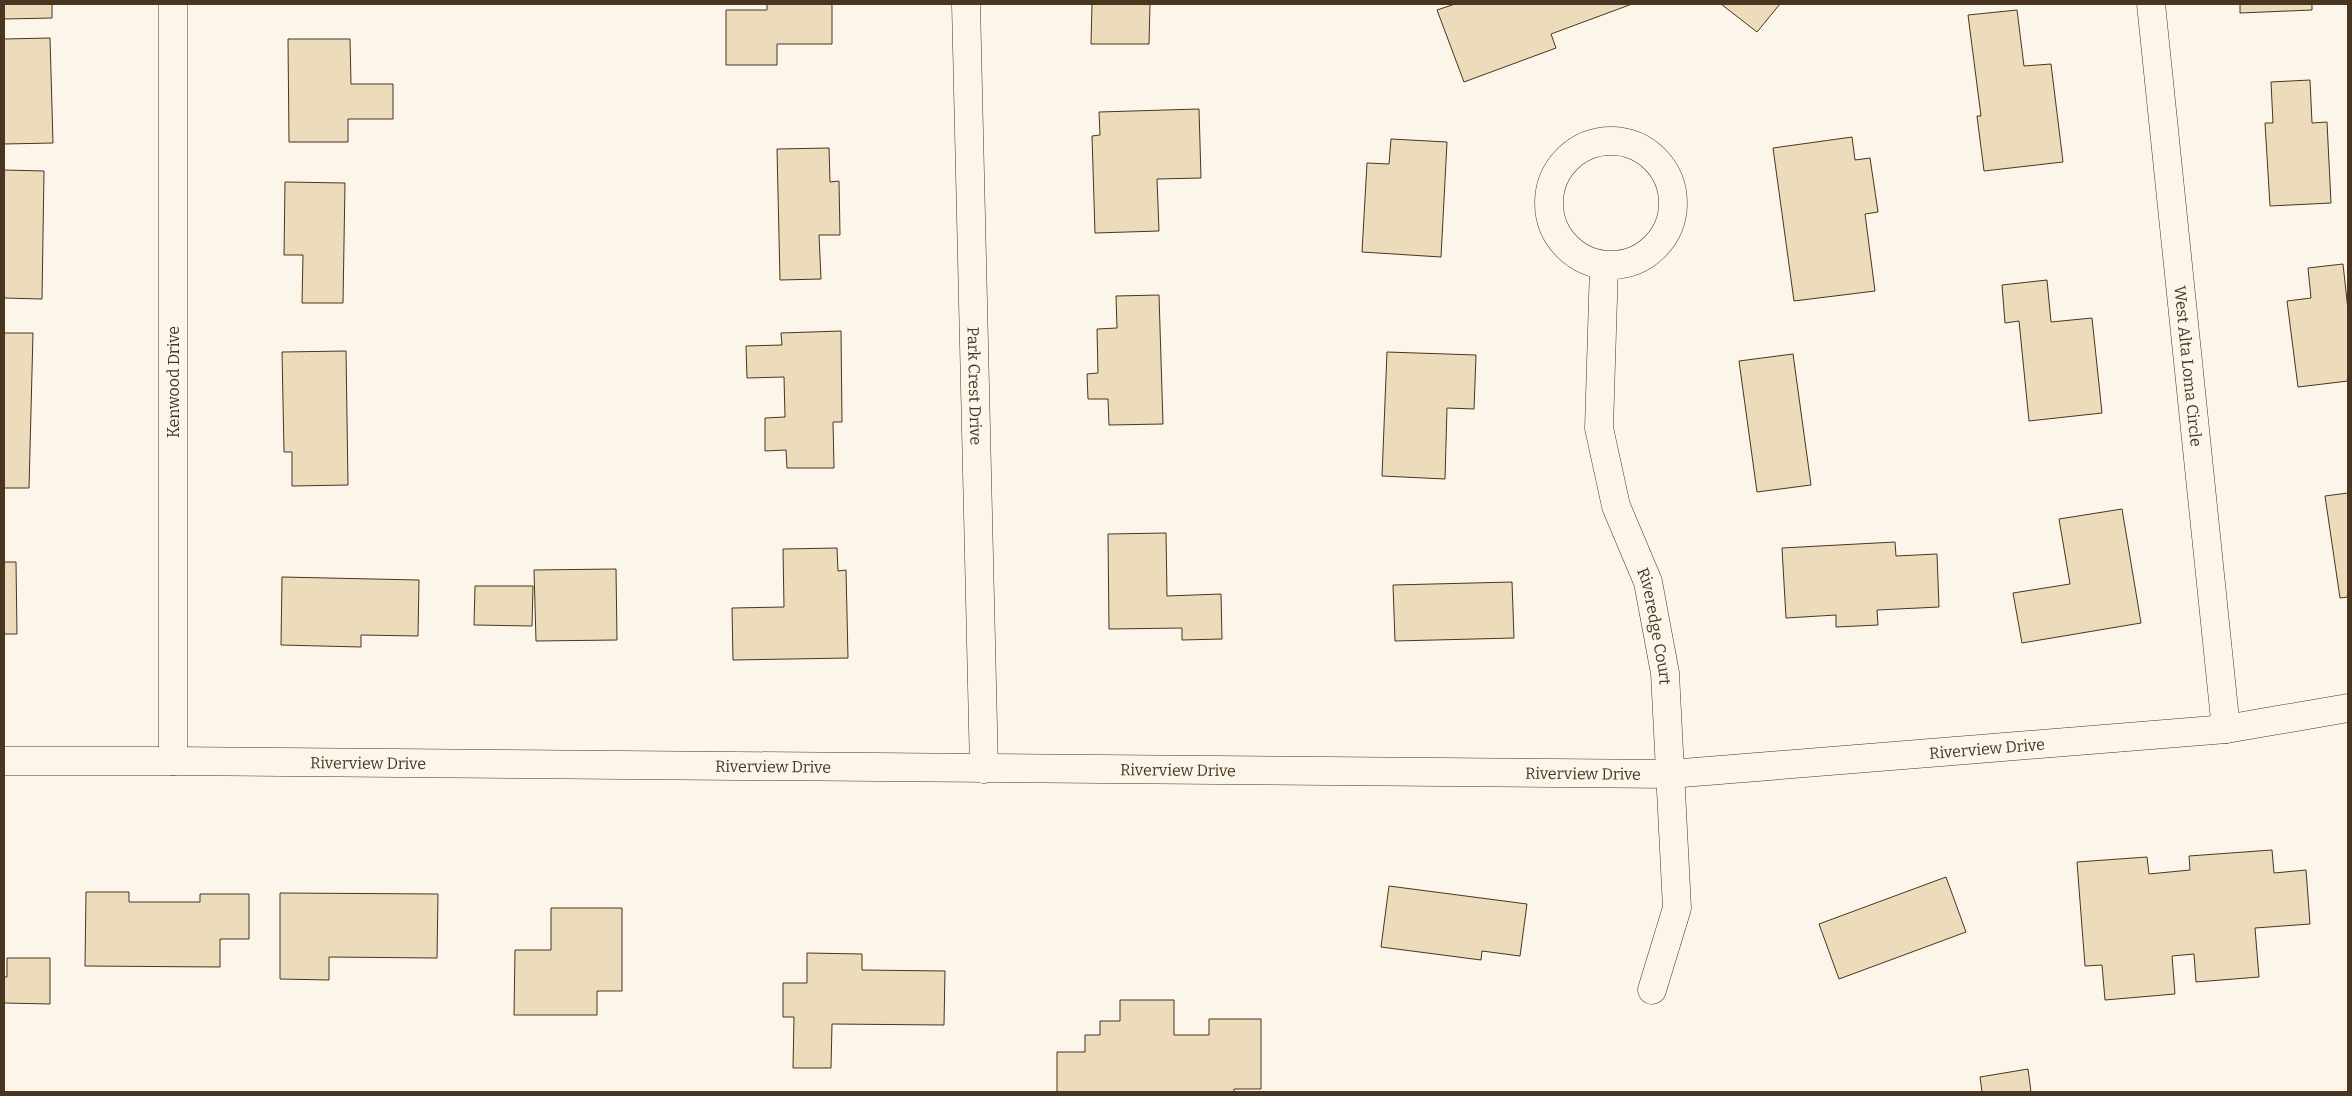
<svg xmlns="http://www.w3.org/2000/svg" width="2352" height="1096" font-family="Bitter,serif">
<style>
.building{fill:#ecdcbc;stroke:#4a3520}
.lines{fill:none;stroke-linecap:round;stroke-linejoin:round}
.street-casing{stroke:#4a3520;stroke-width:29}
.street{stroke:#fbf6e9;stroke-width:28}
.labels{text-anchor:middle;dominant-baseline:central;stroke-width:4;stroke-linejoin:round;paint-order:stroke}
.street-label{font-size:16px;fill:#4a3520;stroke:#fbf6e9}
</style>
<rect width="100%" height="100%" fill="#fbf6e9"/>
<g class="building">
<path d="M 4,4 L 52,4 L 52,18 L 4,19 Z"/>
<path d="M 767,4 L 832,4 L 832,44 L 777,44 L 777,65 L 726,65 L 726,10 L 767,10 Z"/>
<path d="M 1092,4 L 1150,4 L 1149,44 L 1091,44 Z"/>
<path d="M 1455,4 L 1632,4 L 1551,34 L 1556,48 L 1464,82 L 1437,10 Z"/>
<path d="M 1721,4 L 1780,4 L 1757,32 Z"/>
<path d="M 2240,4 L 2312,4 L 2312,10 L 2240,13 Z"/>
<path d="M 2017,10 L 2024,66 L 2051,64 L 2063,162 L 1984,171 L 1977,116 L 1981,116 L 1968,15 Z"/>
<path d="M 50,38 L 53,143 L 4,144 L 4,39 Z"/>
<path d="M 288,39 L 350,39 L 351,84 L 393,84 L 393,119 L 348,119 L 348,142 L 289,142 Z"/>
<path d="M 2310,80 L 2312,123 L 2327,122 L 2331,203 L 2270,206 L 2265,123 L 2273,123 L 2271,82 Z"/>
<path d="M 1199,109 L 1201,178 L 1157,179 L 1159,231 L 1095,233 L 1092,136 L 1100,135 L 1099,112 Z"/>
<path d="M 1852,137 L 1855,160 L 1870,158 L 1878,212 L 1865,214 L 1875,291 L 1794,301 L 1773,148 Z"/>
<path d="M 1391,139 L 1447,142 L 1441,257 L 1362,252 L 1367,163 L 1389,164 Z"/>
<path d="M 829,148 L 830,182 L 839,181 L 840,235 L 819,235 L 821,279 L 780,280 L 777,149 Z"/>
<path d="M 4,170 L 44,171 L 42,299 L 4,298 Z"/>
<path d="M 285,182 L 345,183 L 343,303 L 302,303 L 303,255 L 284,255 Z"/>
<path d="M 2343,264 L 2348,310 L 2348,381 L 2298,387 L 2287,301 L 2311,298 L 2308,268 Z"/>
<path d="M 2047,280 L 2051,322 L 2092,318 L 2102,413 L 2029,421 L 2019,321 L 2005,323 L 2002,285 Z"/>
<path d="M 1159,295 L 1163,424 L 1109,425 L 1108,399 L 1088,399 L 1087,374 L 1098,373 L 1097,329 L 1117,328 L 1116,296 Z"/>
<path d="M 841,331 L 842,422 L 833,422 L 834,468 L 787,468 L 786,450 L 765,451 L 765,418 L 785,417 L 784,377 L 747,378 L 746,346 L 782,345 L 781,333 Z"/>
<path d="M 4,333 L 33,333 L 29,488 L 4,488 Z"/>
<path d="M 346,351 L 348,485 L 292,486 L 292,452 L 284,452 L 282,352 Z"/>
<path d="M 1387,352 L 1476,355 L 1474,409 L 1447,408 L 1445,479 L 1382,476 Z"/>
<path d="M 1793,354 L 1811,485 L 1757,492 L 1739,361 Z"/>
<path d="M 2348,493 L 2348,597 L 2340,598 L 2325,496 Z"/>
<path d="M 2122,509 L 2141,623 L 2022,643 L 2013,593 L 2070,584 L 2059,519 Z"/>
<path d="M 1166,533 L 1167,596 L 1221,594 L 1222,639 L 1182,640 L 1182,628 L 1109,629 L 1108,534 Z"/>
<path d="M 1895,542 L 1896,556 L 1937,554 L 1939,607 L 1877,610 L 1878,625 L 1836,627 L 1836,615 L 1786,618 L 1782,548 Z"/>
<path d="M 837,548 L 838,571 L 846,570 L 848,658 L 733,660 L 732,608 L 784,607 L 783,549 Z"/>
<path d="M 4,562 L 16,562 L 17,634 L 4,634 Z"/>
<path d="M 616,569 L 617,640 L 536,641 L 534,570 Z"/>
<path d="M 282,577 L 419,580 L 418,636 L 361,635 L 361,647 L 281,645 Z"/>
<path d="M 1512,582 L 1514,638 L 1395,641 L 1393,585 Z"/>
<path d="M 475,586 L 533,586 L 532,626 L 474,625 Z"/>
<path d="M 2272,850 L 2274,873 L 2306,870 L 2310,924 L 2255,928 L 2259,977 L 2196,982 L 2194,954 L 2172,956 L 2175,994 L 2105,1000 L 2102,965 L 2085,966 L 2077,862 L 2147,857 L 2149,874 L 2190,870 L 2189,856 Z"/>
<path d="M 1946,877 L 1966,932 L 1839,979 L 1819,924 Z"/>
<path d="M 1389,886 L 1527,904 L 1520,956 L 1482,951 L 1481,960 L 1381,947 Z"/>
<path d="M 86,892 L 129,892 L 129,902 L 200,902 L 200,894 L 249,894 L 249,939 L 220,939 L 220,967 L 85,966 Z"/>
<path d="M 280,893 L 438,894 L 437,958 L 329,957 L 329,980 L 280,979 Z"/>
<path d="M 551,908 L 622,908 L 622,991 L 597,991 L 597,1015 L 514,1015 L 515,950 L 551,950 Z"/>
<path d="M 807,953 L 862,954 L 862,970 L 945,971 L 944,1025 L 832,1024 L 831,1068 L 793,1068 L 794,1017 L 783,1017 L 783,983 L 807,983 Z"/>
<path d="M 7,958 L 50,958 L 50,1004 L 4,1003 L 4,977 L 7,977 Z"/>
<path d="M 1120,1000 L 1174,1000 L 1174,1035 L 1209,1035 L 1209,1019 L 1261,1019 L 1261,1089 L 1234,1089 L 1234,1092 L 1057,1092 L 1057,1052 L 1085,1052 L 1085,1035 L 1100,1035 L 1100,1021 L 1120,1021 Z"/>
<path d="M 2028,1069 L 2031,1092 L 1982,1092 L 1980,1077 Z"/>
</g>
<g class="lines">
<g class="street-casing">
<g id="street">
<path d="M 173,4 L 173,761"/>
<path id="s1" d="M 966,4 L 984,769"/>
<path id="s2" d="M 2151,4 L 2226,729"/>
<circle cx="1611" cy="203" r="62"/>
<path id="s3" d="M 1604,266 L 1599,428 L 1616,506 L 1648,582 L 1665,673 L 1677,908 L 1652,990"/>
<path id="s4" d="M 4,761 L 173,761 L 1670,774 L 2226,729 L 2348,708"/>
</g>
</g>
<use href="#street" class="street"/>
</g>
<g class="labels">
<g class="street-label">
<text stroke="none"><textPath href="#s2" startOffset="364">West Alta Loma Circle</textPath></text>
<text transform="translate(173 382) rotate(-90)">Kenwood Drive</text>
<text stroke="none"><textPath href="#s1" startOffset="382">Park Crest Drive</textPath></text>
<text stroke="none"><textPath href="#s3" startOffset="369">Riveredge Court</textPath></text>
<text stroke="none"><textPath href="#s4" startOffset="1984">Riverview Drive</textPath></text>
<text stroke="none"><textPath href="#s4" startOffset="364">Riverview Drive</textPath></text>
<text stroke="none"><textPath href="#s4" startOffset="769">Riverview Drive</textPath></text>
<text stroke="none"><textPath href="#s4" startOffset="1174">Riverview Drive</textPath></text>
<text stroke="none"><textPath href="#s4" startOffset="1579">Riverview Drive</textPath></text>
</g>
</g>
<rect width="2352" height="1096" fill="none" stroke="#4a3520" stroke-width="10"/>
</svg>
